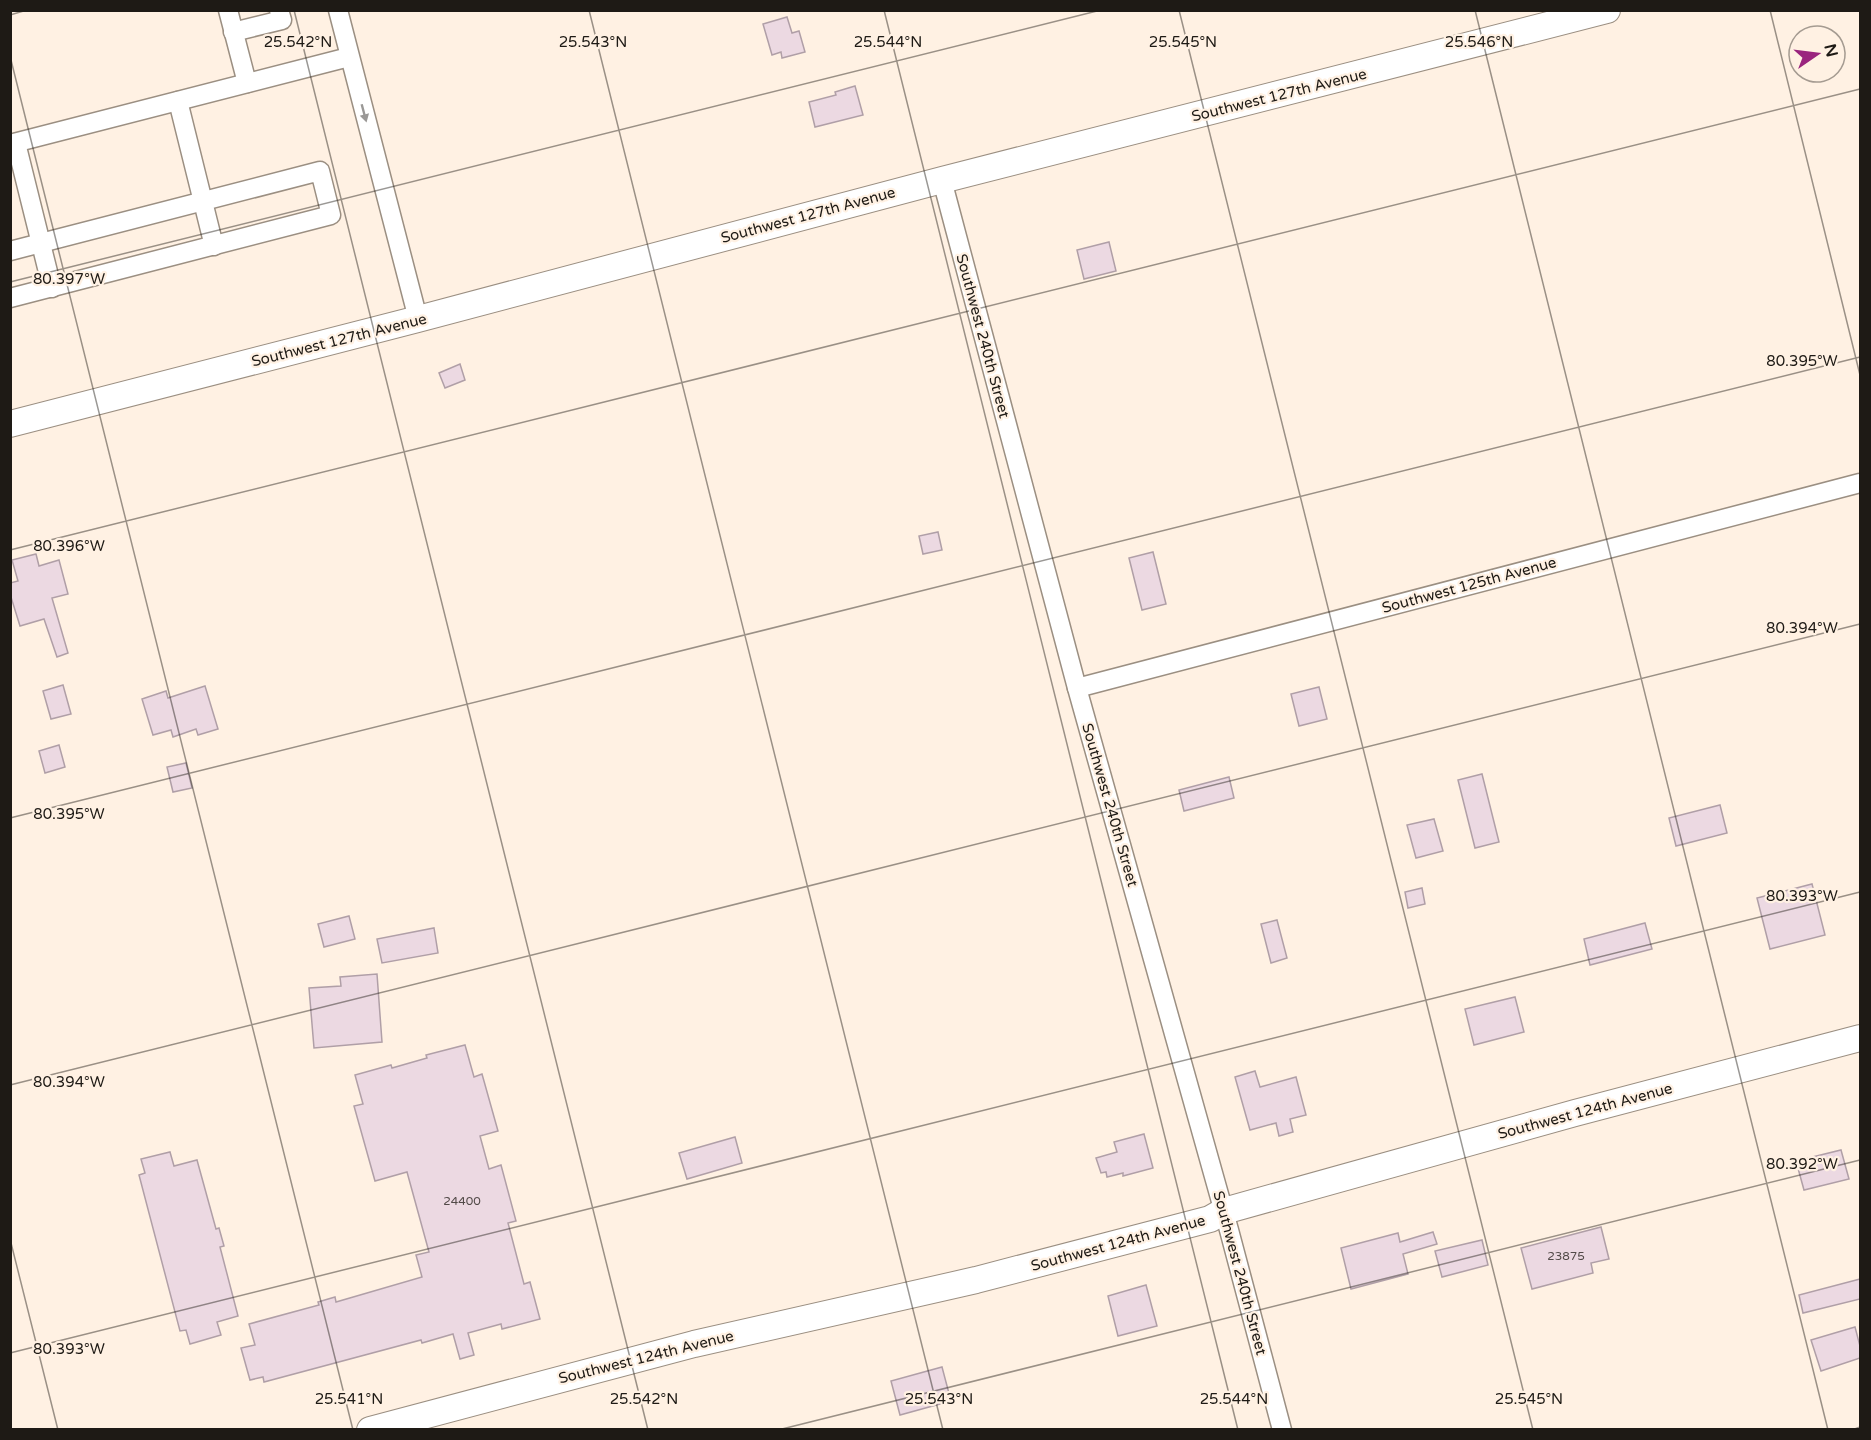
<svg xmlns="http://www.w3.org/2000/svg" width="1871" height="1440" font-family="'Varela Round',sans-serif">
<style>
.building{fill:#ecd9e2;stroke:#b09fa7;stroke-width:1.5}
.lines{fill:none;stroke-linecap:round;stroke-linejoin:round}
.street-casing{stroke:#9b8f82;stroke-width:21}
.secondary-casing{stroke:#9b8f82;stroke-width:28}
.street{stroke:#fff;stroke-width:18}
.secondary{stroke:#fff;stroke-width:26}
.oneway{fill:#9a9896}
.ticks{fill:none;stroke:#1e1a15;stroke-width:1.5;stroke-opacity:0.45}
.labels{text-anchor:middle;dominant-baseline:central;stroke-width:4.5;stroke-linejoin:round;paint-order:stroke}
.number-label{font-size:12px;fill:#524a48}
.street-label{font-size:15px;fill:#1e1a15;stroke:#fff1e3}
.ticks-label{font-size:15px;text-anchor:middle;fill:#1e1a15;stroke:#fff1e3;stroke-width:4.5;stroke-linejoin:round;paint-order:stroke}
</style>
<rect width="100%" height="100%" fill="#fff1e3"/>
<g class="building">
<path d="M 787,17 L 792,33 L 799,31 L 805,52 L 782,58 L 781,52 L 772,55 L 763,24 Z"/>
<path d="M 855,86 L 863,115 L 815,127 L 809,102 L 836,95 L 835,92 Z"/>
<path d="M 1109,242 L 1116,271 L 1084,279 L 1077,250 Z"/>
<path d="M 460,364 L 465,380 L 445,388 L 439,373 Z"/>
<path d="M 938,532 L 942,550 L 923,554 L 919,536 Z"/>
<path d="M 1153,552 L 1166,604 L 1142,610 L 1129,558 Z"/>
<path d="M 36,554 L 39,566 L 59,560 L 68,594 L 52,598 L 68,653 L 57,657 L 44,619 L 20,626 L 10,594 L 10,583 L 18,581 L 12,560 Z"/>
<path d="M 63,685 L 71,714 L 51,719 L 43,691 Z"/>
<path d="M 205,686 L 218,729 L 198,735 L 196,729 L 173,737 L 171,730 L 153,735 L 142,699 L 166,691 L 168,698 Z"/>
<path d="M 1319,687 L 1327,719 L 1299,726 L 1291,694 Z"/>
<path d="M 59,745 L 65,767 L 45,773 L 39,751 Z"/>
<path d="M 186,763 L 192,788 L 173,792 L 167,767 Z"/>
<path d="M 1482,774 L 1499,842 L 1475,848 L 1458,780 Z"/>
<path d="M 1229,777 L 1234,798 L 1184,811 L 1179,790 Z"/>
<path d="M 1720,805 L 1727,833 L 1676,846 L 1669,818 Z"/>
<path d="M 1434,819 L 1443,851 L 1416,858 L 1407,825 Z"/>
<path d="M 1812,884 L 1825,935 L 1770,949 L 1757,898 Z"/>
<path d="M 1422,888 L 1425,904 L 1408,908 L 1405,892 Z"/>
<path d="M 349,916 L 355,939 L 324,947 L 318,924 Z"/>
<path d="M 1277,920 L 1287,958 L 1271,963 L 1261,924 Z"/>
<path d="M 1645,923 L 1652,949 L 1590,965 L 1584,939 Z"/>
<path d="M 434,928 L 438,953 L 382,963 L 377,939 Z"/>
<path d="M 377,974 L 382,1042 L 314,1048 L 309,988 L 341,986 L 340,977 Z"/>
<path d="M 1515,997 L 1524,1032 L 1474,1045 L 1465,1009 Z"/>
<path d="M 465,1045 L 474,1077 L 482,1074 L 498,1131 L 480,1136 L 489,1169 L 501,1165 L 516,1221 L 508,1223 L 524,1284 L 530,1282 L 540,1319 L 502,1329 L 501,1324 L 468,1333 L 474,1355 L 460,1359 L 453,1334 L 422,1343 L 421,1340 L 264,1382 L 263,1377 L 250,1380 L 241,1348 L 255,1345 L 249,1324 L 319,1305 L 318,1302 L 335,1297 L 336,1302 L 422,1277 L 416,1255 L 429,1252 L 407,1172 L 375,1181 L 354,1106 L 363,1104 L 355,1075 L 391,1065 L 392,1068 L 427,1058 L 426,1055 Z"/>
<path d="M 1255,1071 L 1260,1087 L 1296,1077 L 1306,1115 L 1290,1119 L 1293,1132 L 1279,1136 L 1276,1123 L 1250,1130 L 1235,1077 Z"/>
<path d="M 1144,1134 L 1153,1168 L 1123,1176 L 1123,1173 L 1107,1177 L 1106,1172 L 1101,1173 L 1096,1158 L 1117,1152 L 1114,1142 Z"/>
<path d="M 735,1137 L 742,1163 L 687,1179 L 679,1153 Z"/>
<path d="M 1841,1150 L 1849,1179 L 1804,1190 L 1796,1161 Z"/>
<path d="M 170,1152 L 174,1166 L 197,1160 L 216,1229 L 219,1228 L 224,1246 L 220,1247 L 238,1316 L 217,1322 L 221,1335 L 190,1344 L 186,1330 L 180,1331 L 139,1175 L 145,1173 L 141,1159 Z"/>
<path d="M 1601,1227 L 1609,1259 L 1591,1263 L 1593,1273 L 1532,1289 L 1521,1248 Z"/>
<path d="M 1433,1232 L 1437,1244 L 1403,1254 L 1408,1274 L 1351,1289 L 1341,1248 L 1398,1233 L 1400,1242 Z"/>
<path d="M 1482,1240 L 1488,1265 L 1442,1277 L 1435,1251 Z"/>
<path d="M 1860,1279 L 1860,1299 L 1803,1313 L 1799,1295 Z"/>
<path d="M 1146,1285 L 1157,1326 L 1118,1336 L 1108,1296 Z"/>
<path d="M 1855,1327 L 1860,1346 L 1860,1358 L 1821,1371 L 1811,1340 Z"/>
<path d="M 942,1367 L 951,1401 L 900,1415 L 891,1381 Z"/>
</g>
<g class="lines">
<g class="street-casing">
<g id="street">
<path d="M 228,10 L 247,83"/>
<path d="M 338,10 L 418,319"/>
<path d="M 233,32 L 282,20 L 279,10"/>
<path d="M 178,101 L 214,246"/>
<path d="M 16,143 L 52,288"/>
<path d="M 10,144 L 349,57"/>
<path d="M 942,180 L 1077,688 L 1229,1230 L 1282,1430"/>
<path d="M 10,251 L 320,171 L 331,215 L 10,298"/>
<path d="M 1077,688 L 1860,483"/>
</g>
</g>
<g class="secondary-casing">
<g id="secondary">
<path d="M 10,424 L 418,319 L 942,180 L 1607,10"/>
<path d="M 370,1430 L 694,1344 L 976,1280 L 1210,1219 L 1224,1211 L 1575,1113 L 1860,1038"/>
</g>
</g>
<use href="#street" class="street"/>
<use href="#secondary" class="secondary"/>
</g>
<defs><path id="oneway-solid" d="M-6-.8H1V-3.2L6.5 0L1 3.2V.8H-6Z" transform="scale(1.5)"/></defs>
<use class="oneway" href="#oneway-solid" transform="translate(364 113) rotate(75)"/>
<path class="ticks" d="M 294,10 L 648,1430M 589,10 L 943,1430M 884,10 L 1238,1430M 1179,10 L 1533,1430M 1475,10 L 1828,1430M 1770,10 L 1860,375M 10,15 L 27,10M 10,56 L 353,1430M 10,282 L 1101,10M 10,550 L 1860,89M 10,818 L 1860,357M 10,1085 L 1860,624M 10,1239 L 58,1430M 10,1353 L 1860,892M 778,1430 L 1860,1160M 1852,1430 L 1860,1427"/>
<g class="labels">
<g class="number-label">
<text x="462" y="1201">24400</text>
<text x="1566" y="1256">23875</text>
</g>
<g class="street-label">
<text transform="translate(1279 95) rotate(-14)">Southwest 127th Avenue</text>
<text transform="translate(808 215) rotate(-15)">Southwest 127th Avenue</text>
<text transform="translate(983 336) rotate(75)">Southwest 240th Street</text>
<text transform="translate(339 340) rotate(-14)">Southwest 127th Avenue</text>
<text transform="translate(1469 585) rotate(-15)">Southwest 125th Avenue</text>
<text transform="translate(1110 805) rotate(74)">Southwest 240th Street</text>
<text transform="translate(1585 1111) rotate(-15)">Southwest 124th Avenue</text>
<text transform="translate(1118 1243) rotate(-15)">Southwest 124th Avenue</text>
<text transform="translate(1240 1273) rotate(75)">Southwest 240th Street</text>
<text transform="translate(646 1357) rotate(-14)">Southwest 124th Avenue</text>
</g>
</g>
<g class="ticks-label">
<text x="298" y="47">25.542°N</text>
<text x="593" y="47">25.543°N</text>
<text x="888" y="47">25.544°N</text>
<text x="1183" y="47">25.545°N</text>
<text x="1479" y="47">25.546°N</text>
<text x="69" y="284">80.397°W</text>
<text x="1802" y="366">80.395°W</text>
<text x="69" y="551">80.396°W</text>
<text x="1802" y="633">80.394°W</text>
<text x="69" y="819">80.395°W</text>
<text x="1802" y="901">80.393°W</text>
<text x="69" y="1087">80.394°W</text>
<text x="1802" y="1169">80.392°W</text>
<text x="69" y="1354">80.393°W</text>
<text x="349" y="1404">25.541°N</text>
<text x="644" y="1404">25.542°N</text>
<text x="939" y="1404">25.543°N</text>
<text x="1234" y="1404">25.544°N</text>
<text x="1529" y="1404">25.545°N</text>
</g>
<rect width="1871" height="1440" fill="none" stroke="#1e1a15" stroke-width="24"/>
<g transform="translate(1817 54) rotate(76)"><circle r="28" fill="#fff1e3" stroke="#a59b91" stroke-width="1.5"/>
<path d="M0-4.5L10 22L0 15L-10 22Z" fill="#9a247e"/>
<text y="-9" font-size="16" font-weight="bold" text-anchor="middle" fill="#1e1a15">N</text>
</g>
</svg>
